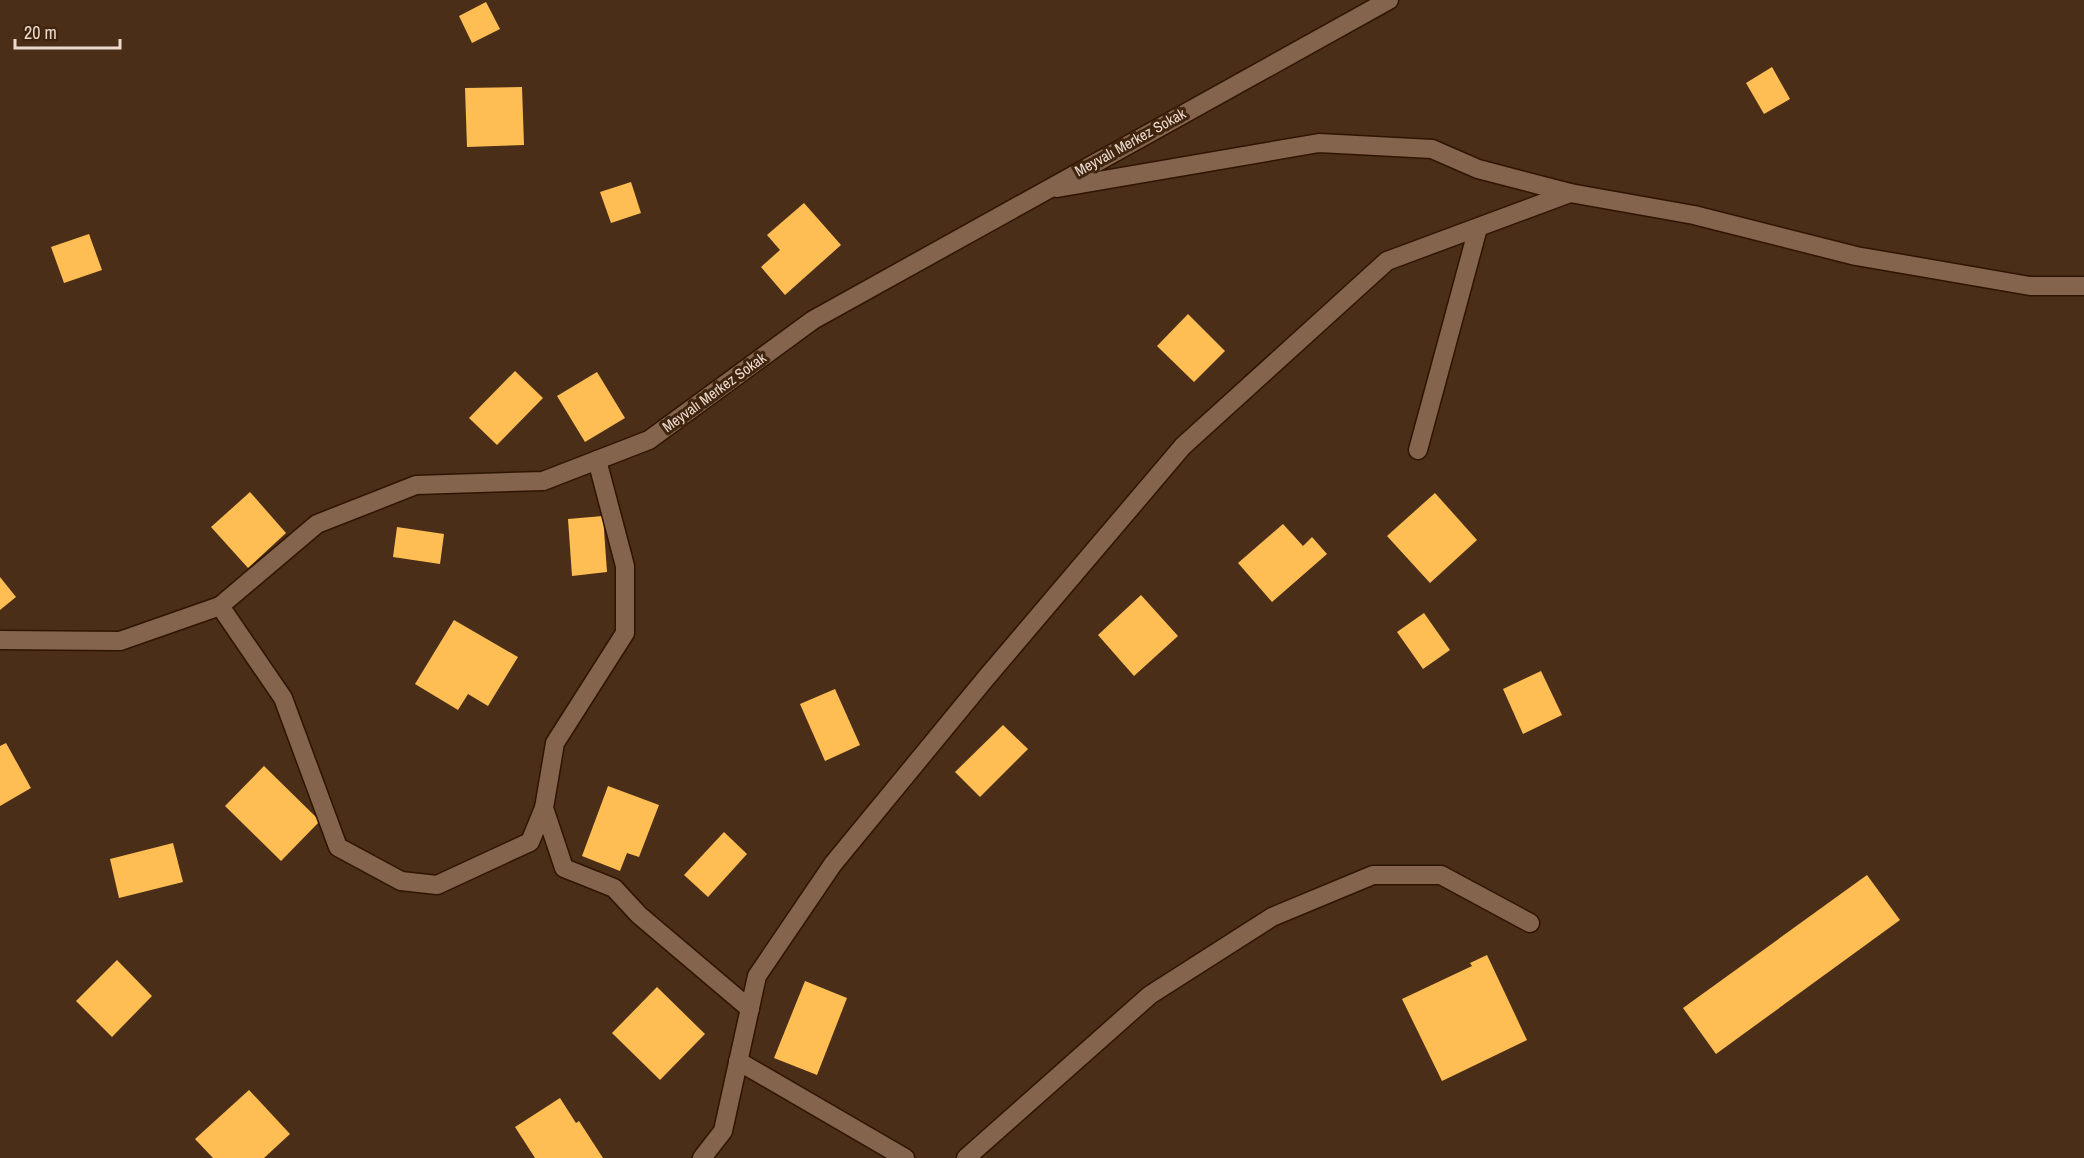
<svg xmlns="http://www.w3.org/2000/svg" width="2084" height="1158" font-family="'Archivo Narrow',sans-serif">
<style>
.building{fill:#ffbe53}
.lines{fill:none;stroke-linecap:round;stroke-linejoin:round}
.minor-casing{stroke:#2f1501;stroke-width:21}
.minor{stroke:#84644d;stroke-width:18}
.labels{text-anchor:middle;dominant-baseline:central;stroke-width:6;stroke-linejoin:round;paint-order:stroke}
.street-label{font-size:15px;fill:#eddace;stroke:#3f240e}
</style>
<rect width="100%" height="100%" fill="#4a2e18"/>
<g class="building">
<path d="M 486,2 L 500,29 L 472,43 L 459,16 Z"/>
<path d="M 1772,67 L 1790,99 L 1764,114 L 1746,83 Z"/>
<path d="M 522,87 L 524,145 L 467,147 L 465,88 Z"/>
<path d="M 631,182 L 641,213 L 611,223 L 600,192 Z"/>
<path d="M 804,203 L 841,245 L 785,295 L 761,267 L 780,250 L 767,235 Z"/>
<path d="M 89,234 L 102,270 L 64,283 L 51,247 Z"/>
<path d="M 1188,314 L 1225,351 L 1194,382 L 1157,346 Z"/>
<path d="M 515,371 L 543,398 L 497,445 L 469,418 Z"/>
<path d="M 597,372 L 625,418 L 585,442 L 557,396 Z"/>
<path d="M 250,492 L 286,533 L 248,568 L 211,527 Z"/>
<path d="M 1435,493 L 1477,540 L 1430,583 L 1387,536 Z"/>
<path d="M 603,516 L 607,572 L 572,576 L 568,519 Z"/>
<path d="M 1283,524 L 1303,546 L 1312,537 L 1327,554 L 1272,602 L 1238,563 Z"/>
<path d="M 397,527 L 444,534 L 440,564 L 393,557 Z"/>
<path d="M 0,577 L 16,597 L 0,610 Z"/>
<path d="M 1141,595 L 1178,636 L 1134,676 L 1098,635 Z"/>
<path d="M 1424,613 L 1450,650 L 1423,669 L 1397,632 Z"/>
<path d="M 454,620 L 518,657 L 488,706 L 468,694 L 458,710 L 415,684 Z"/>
<path d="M 1541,671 L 1562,715 L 1523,734 L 1503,689 Z"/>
<path d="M 835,689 L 860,745 L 825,761 L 800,704 Z"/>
<path d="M 1003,725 L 1028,749 L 980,797 L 955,772 Z"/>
<path d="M 6,743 L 31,788 L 0,806 L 0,746 Z"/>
<path d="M 264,766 L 320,821 L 281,861 L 225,806 Z"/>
<path d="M 608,786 L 659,805 L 639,857 L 627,853 L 620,871 L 582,856 Z"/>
<path d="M 724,832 L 747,854 L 708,897 L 684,875 Z"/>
<path d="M 173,843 L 183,882 L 119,898 L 110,859 Z"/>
<path d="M 1867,875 L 1900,920 L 1716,1054 L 1683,1008 Z"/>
<path d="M 1487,955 L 1527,1040 L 1442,1081 L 1402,999 L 1472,966 L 1470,963 Z"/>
<path d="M 117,960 L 152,996 L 112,1037 L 76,1001 Z"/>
<path d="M 805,981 L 847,998 L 817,1075 L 774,1058 Z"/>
<path d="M 657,987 L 705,1034 L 660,1080 L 612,1033 Z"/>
<path d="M 249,1090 L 290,1134 L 264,1158 L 213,1158 L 195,1139 Z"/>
<path d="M 560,1098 L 576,1123 L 579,1121 L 603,1158 L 535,1158 L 515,1127 Z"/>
</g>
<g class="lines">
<g class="minor-casing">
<g id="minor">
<path d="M 1057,188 L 1319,143 L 1432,149 L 1478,169 L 1570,193 L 1694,215 L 1856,256 L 2030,286 L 2084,286"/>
<path d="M 1418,450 L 1478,228"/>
<path d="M 597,460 L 625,566 L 625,633 L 555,743 L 544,808 L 564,868 L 614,888 L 639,915 L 750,1009"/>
<path d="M 220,606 L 283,698 L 338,847 L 401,881 L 437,885 L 530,842 L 544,808"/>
<path d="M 0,640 L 120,641 L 220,606 L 317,524 L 416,485 L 543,481 L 649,440 L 813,320 L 1389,0"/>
<path d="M 738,1061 L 905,1158"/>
<path d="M 702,1158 L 723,1131 L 757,976 L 833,864 L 986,678 L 1183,446 L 1387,261 L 1570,193"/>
<path d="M 966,1158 L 1150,995 L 1272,917 L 1373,875 L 1441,875 L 1530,923"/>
</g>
</g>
<use href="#minor" class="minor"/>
</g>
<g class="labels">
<g class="street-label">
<text transform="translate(1130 142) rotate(-29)">Meyvalı Merkez Sokak</text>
<text transform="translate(714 392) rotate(-36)">Meyvalı Merkez Sokak</text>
</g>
</g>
<path d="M15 39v9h105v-9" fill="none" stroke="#eddace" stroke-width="3"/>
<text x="24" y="39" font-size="18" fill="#eddace" stroke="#3f240e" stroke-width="4.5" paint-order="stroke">20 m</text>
</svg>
